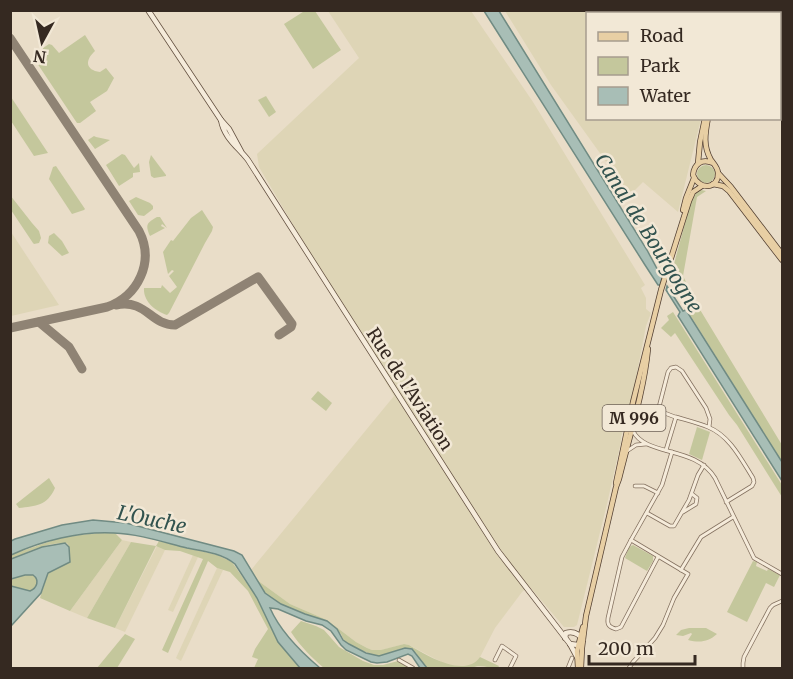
<svg xmlns="http://www.w3.org/2000/svg" width="793" height="679" font-family="Merriweather,serif">
<style>
.farmland{fill:#ded5b6}
.green{fill:#c4c79c}
.water{fill:#a8beb6;stroke:#708b83;stroke-width:1.5}
.lines{fill:none;stroke-linecap:round;stroke-linejoin:round}
.taxiway{stroke:#8f8374;stroke-width:9}
.street-casing{stroke:#83705f;stroke-width:4.5}
.secondary-casing{stroke:#655242;stroke-width:6}
.primary-casing{stroke:#523f32;stroke-width:6}
.street{stroke:#f5ebda;stroke-width:3}
.secondary{stroke:#f5ebda;stroke-width:4.5}
.primary{stroke:#e8cfa4;stroke-width:4.5}
.labels{text-anchor:middle;dominant-baseline:central;stroke-width:5;stroke-linejoin:round;paint-order:stroke}
.shield{fill:#f2e8d6;stroke:#6e6257;stroke-width:1.5}
.shield-label{font-size:16px;font-weight:bold;fill:#352921}
.street-label{font-size:18px;fill:#352921;stroke:#f2e8d6}
.water-label{font-size:20px;font-style:italic;fill:#32534f;stroke:#f2e8d6}
</style>
<rect width="100%" height="100%" fill="#e9ddc8"/>
<g class="farmland">
<path d="M 328,11 L 471,11 L 533,102 L 645,285 L 641,288 L 646,298 L 646,309 L 651,313 L 646,326 L 632,399 L 621,437 L 621,442 L 607,504 L 577,625 L 574,627 L 564,627 L 529,586 L 522,592 L 495,628 L 478,661 L 470,666 L 462,667 L 449,666 L 409,645 L 404,644 L 382,650 L 372,650 L 367,648 L 356,642 L 327,620 L 290,604 L 257,580 L 251,570 L 394,396 L 259,167 L 257,154 L 359,58 Z"/>
<path d="M 505,11 L 726,11 L 726,14 L 588,14 L 588,118 L 701,119 L 678,212 L 643,182 L 630,195 L 551,85 Z"/>
<path d="M 11,232 L 59,305 L 11,316 Z"/>
<path d="M 122,540 L 131,542 L 87,618 L 70,611 Z"/>
<path d="M 157,546 L 165,550 L 125,632 L 115,628 Z"/>
<path d="M 193,555 L 198,557 L 173,612 L 168,610 Z"/>
<path d="M 217,568 L 223,570 L 181,661 L 176,658 Z"/>
</g>
<g class="green">
<path d="M 306,10 L 315,11 L 341,50 L 313,69 L 284,24 Z"/>
<path d="M 85,35 L 95,51 C 85,60 85,70 100,72 L 106,68 L 114,78 L 107,91 L 90,102 L 96,111 L 80,123 L 77,123 L 33,57 L 33,55 L 49,44 L 52,45 L 59,53 Z"/>
<path d="M 266,96 L 276,112 L 269,117 L 258,100 Z"/>
<path d="M 11,97 L 48,153 L 34,156 L 11,121 Z"/>
<path d="M 94,136 L 96,137 L 110,140 L 95,149 L 88,140 Z"/>
<path d="M 122,154 L 125,155 L 134,168 L 139,163 L 140,172 L 133,173 L 133,177 L 119,186 L 106,165 Z"/>
<path d="M 151,155 L 166,175 L 166,176 L 154,178 L 151,176 L 149,162 Z"/>
<circle cx="706" cy="174" r="9"/>
<path d="M 56,166 L 85,209 L 84,210 L 72,214 L 49,179 L 53,167 Z"/>
<path d="M 701,190 L 706,191 L 697,197 L 683,276 L 699,308 L 782,445 L 782,462 L 687,310 L 693,309 C 687,295 683,284 671,275 L 691,201 L 696,193 Z"/>
<path d="M 10,195 L 32,223 L 39,231 L 41,238 L 39,243 L 34,244 L 33,243 L 11,210 Z"/>
<path d="M 136,197 L 150,203 L 153,206 L 153,209 L 144,216 L 138,215 L 129,201 Z"/>
<path d="M 202,210 L 213,227 L 212,231 L 205,243 L 169,313 L 167,315 C 155,311 143,301 144,288 L 161,288 L 162,285 L 170,293 L 177,287 L 169,276 L 174,271 L 172,270 L 168,274 L 163,252 L 171,240 L 173,241 L 191,218 Z"/>
<path d="M 157,217 L 160,217 L 167,228 L 162,224 L 161,226 L 165,228 L 150,236 C 145,224 147,223 157,217 Z"/>
<path d="M 54,233 L 62,241 L 69,253 L 62,256 L 48,243 L 49,236 Z"/>
<path d="M 673,312 L 782,485 L 782,497 L 737,425 L 729,415 L 675,333 L 671,337 L 661,328 L 669,320 L 667,316 Z"/>
<path d="M 318,391 L 332,403 L 326,411 L 311,399 Z"/>
<path d="M 697,427 L 710,432 L 702,460 L 689,454 Z"/>
<path d="M 49,478 L 55,488 C 47,506 36,506 19,508 L 16,504 Z"/>
<path d="M 98,533 L 115,533 L 122,540 L 70,611 L 40,598 L 48,573 L 70,562 L 69,547 L 67,543 C 47,542 28,552 11,559 L 10,555 L 63,537 Z"/>
<path d="M 159,541 L 217,555 L 232,562 L 257,598 L 278,642 L 300,668 L 254,668 L 258,659 L 252,657 L 255,649 L 268,629 L 248,591 L 230,572 L 217,568 L 208,561 L 168,653 L 162,650 L 203,559 L 180,551 L 165,550 L 156,546 L 115,628 L 87,618 L 131,542 L 156,546 Z"/>
<path d="M 633,545 L 653,556 L 653,561 L 647,571 L 625,558 L 629,547 Z"/>
<path d="M 753,561 L 757,562 L 756,566 L 767,571 L 768,569 L 780,575 L 774,587 L 766,583 L 747,622 L 727,612 Z"/>
<path d="M 25,575 L 33,575 C 39,581 38,587 30,591 L 11,586 L 10,579 Z"/>
<path d="M 257,580 L 290,604 L 327,620 L 356,642 L 367,648 L 372,650 L 381,650 L 404,644 L 409,645 C 426,655 465,679 480,657 L 499,666 L 498,668 C 488,668 480,664 471,668 L 427,668 L 423,665 L 416,653 L 403,648 L 382,656 L 376,656 L 361,650 L 344,641 L 341,634 L 327,621 L 305,614 L 281,604 L 270,597 L 265,593 Z"/>
<path d="M 301,621 L 316,626 L 324,630 L 339,647 L 363,661 L 374,665 L 383,665 L 398,661 L 410,668 L 324,668 C 311,657 301,647 291,632 Z"/>
<path d="M 689,628 L 706,628 L 717,634 C 708,642 700,643 688,640 L 692,634 L 691,633 L 683,636 L 676,635 L 681,630 Z"/>
<path d="M 125,634 L 135,639 L 117,668 L 97,668 Z"/>
</g>
<g class="water">
<path d="M 484,11 L 499,11 L 647,250 L 662,278 L 660,285 L 658,285 L 645,265 Z"/>
<path d="M 667,286 L 683,311 L 686,310 L 782,462 L 782,481 L 678,316 L 680,312 L 666,290 Z"/>
<path d="M 93,520 L 126,523 L 234,551 L 242,555 L 265,593 L 281,604 L 305,614 L 327,621 L 337,629 L 343,640 L 349,644 L 366,653 L 379,656 L 405,648 L 412,649 L 427,668 L 420,668 L 412,656 L 408,654 L 387,662 L 377,663 L 371,662 L 346,650 L 341,645 L 331,631 L 322,625 L 306,621 L 278,609 L 270,608 C 280,631 301,652 320,668 L 300,668 L 278,642 L 257,598 L 235,564 C 222,553 203,551 187,548 C 163,542 139,534 114,533 C 80,531 41,541 11,555 L 11,541 L 15,539 L 62,525 Z"/>
<path d="M 65,543 L 69,547 L 70,562 L 48,573 L 41,593 L 11,626 L 11,586 L 30,591 C 37,588 40,580 33,575 L 25,575 L 11,579 L 11,559 L 42,547 Z"/>
</g>
<g class="lines">
<g class="taxiway">
<path d="M 10,38 L 139,231 C 155,262 138,296 107,307 L 10,328"/>
<path d="M 116,305 C 147,299 150,325 175,325 L 258,277 L 292,324 L 291,327 L 279,335"/>
<path d="M 39,322 L 69,347 L 82,369"/>
</g>
<g class="street-casing">
<g id="street">
<path d="M 675,417 L 662,412 L 659,407 L 668,372 L 671,368 L 676,367 L 682,371 L 706,408 L 710,419 L 709,427"/>
<path d="M 633,431 C 646,457 695,445 715,478 L 754,558 L 782,574"/>
<path d="M 666,450 L 676,417 C 686,420 698,423 708,427 C 730,436 741,459 753,478 L 754,482 L 752,486 L 726,502"/>
<path d="M 627,451 L 636,445 L 646,444"/>
<path d="M 635,486 L 644,486 L 658,493"/>
<path d="M 683,512 L 696,504 L 697,498 L 692,494"/>
<path d="M 647,513 L 670,526 L 674,526 L 689,500 L 698,475 L 704,465"/>
<path d="M 631,540 L 622,557 L 608,618 C 607,625 609,627 616,629 L 621,627 L 658,557"/>
<path d="M 681,570 L 701,537 L 733,517"/>
<path d="M 399,660 L 413,668"/>
<path d="M 495,660 L 502,646 L 516,656 L 510,668"/>
<path d="M 568,668 L 572,658"/>
<path d="M 629,668 L 633,662 L 655,638 L 663,625 L 674,598 L 688,574 L 631,540 L 662,485 L 672,452"/>
<path d="M 743,668 L 743,663 L 744,657 L 770,608 L 773,605 L 782,601"/>
</g>
</g>
<g class="secondary-casing">
<g id="secondary">
<path d="M 148,10 L 221,120"/>
<path d="M 242,153 L 229,129 L 221,120 C 224,138 238,147 248,160 L 498,551 L 570,644 L 577,657"/>
<path d="M 565,638 L 566,633 C 573,631 579,634 583,640 L 578,645 L 570,644"/>
</g>
</g>
<g class="primary-casing">
<g id="primary">
<path d="M 730,13 L 731,10"/>
<path d="M 708,118 C 705,134 703,146 711,160 C 714,164 718,168 718,173 C 719,189 699,191 693,175 C 694,164 702,158 713,163"/>
<path d="M 698,163 L 700,142 L 705,118"/>
<path d="M 719,174 L 731,187 L 782,254"/>
<path d="M 713,184 L 723,186 L 729,191 L 782,260"/>
<path d="M 683,210 L 686,198 L 694,178"/>
<path d="M 616,483 L 633,402 L 661,290 L 689,201 L 693,192 L 702,186"/>
<path d="M 578,668 L 577,651 L 583,627"/>
<path d="M 581,668 L 582,648 L 586,616 L 616,487 L 619,479 C 629,438 644,391 648,349"/>
</g>
</g>
<use href="#street" class="street"/>
<use href="#secondary" class="secondary"/>
<use href="#primary" class="primary"/>
</g>
<g class="labels">
<rect class="shield" x="602.5" y="405" width="63" height="26" rx="4.5"/>
<g class="shield-label">
<text x="634" y="418">M 996</text>
</g>
<g class="street-label">
<text transform="translate(410 389) rotate(57)">Rue de l'Aviation</text>
</g>
<g class="water-label">
<text transform="translate(649 233) rotate(58)">Canal de Bourgogne</text>
<text transform="translate(152 519) rotate(12)">L'Ouche</text>
</g>
</g>
<rect width="793" height="679" fill="none" stroke="#352921" stroke-width="24"/>
<rect x="586" y="12" width="195" height="108" fill="#f2e8d6" stroke="#a69c8e" stroke-width="1.5"/>
<rect x="598" y="32" width="30" height="9" fill="#e8cfa4" stroke="#a69c8e" stroke-width="1.5"/>
<text x="640" y="42" font-size="18" fill="#352921">Road</text>
<rect x="598" y="57" width="30" height="18" fill="#c4c79c" stroke="#a69c8e" stroke-width="1.5"/>
<text x="640" y="72" font-size="18" fill="#352921">Park</text>
<rect x="598" y="87" width="30" height="18" fill="#a8beb6" stroke="#a69c8e" stroke-width="1.5"/>
<text x="640" y="102" font-size="18" fill="#352921">Water</text>
<g transform="translate(42 42) rotate(188)" stroke="#f2e8d6" stroke-width="4.5" paint-order="stroke">
<path d="M0-4.5L10 22L0 15L-10 22Z" fill="#352921"/>
<text y="-9" font-size="16" font-weight="bold" text-anchor="middle" fill="#352921">N</text>
</g>
<path d="M589 655v9h106v-9" fill="none" stroke="#352921" stroke-width="3"/>
<text x="598" y="655" font-size="18" fill="#352921" stroke="#f2e8d6" stroke-width="4.5" paint-order="stroke">200 m</text>
</svg>
